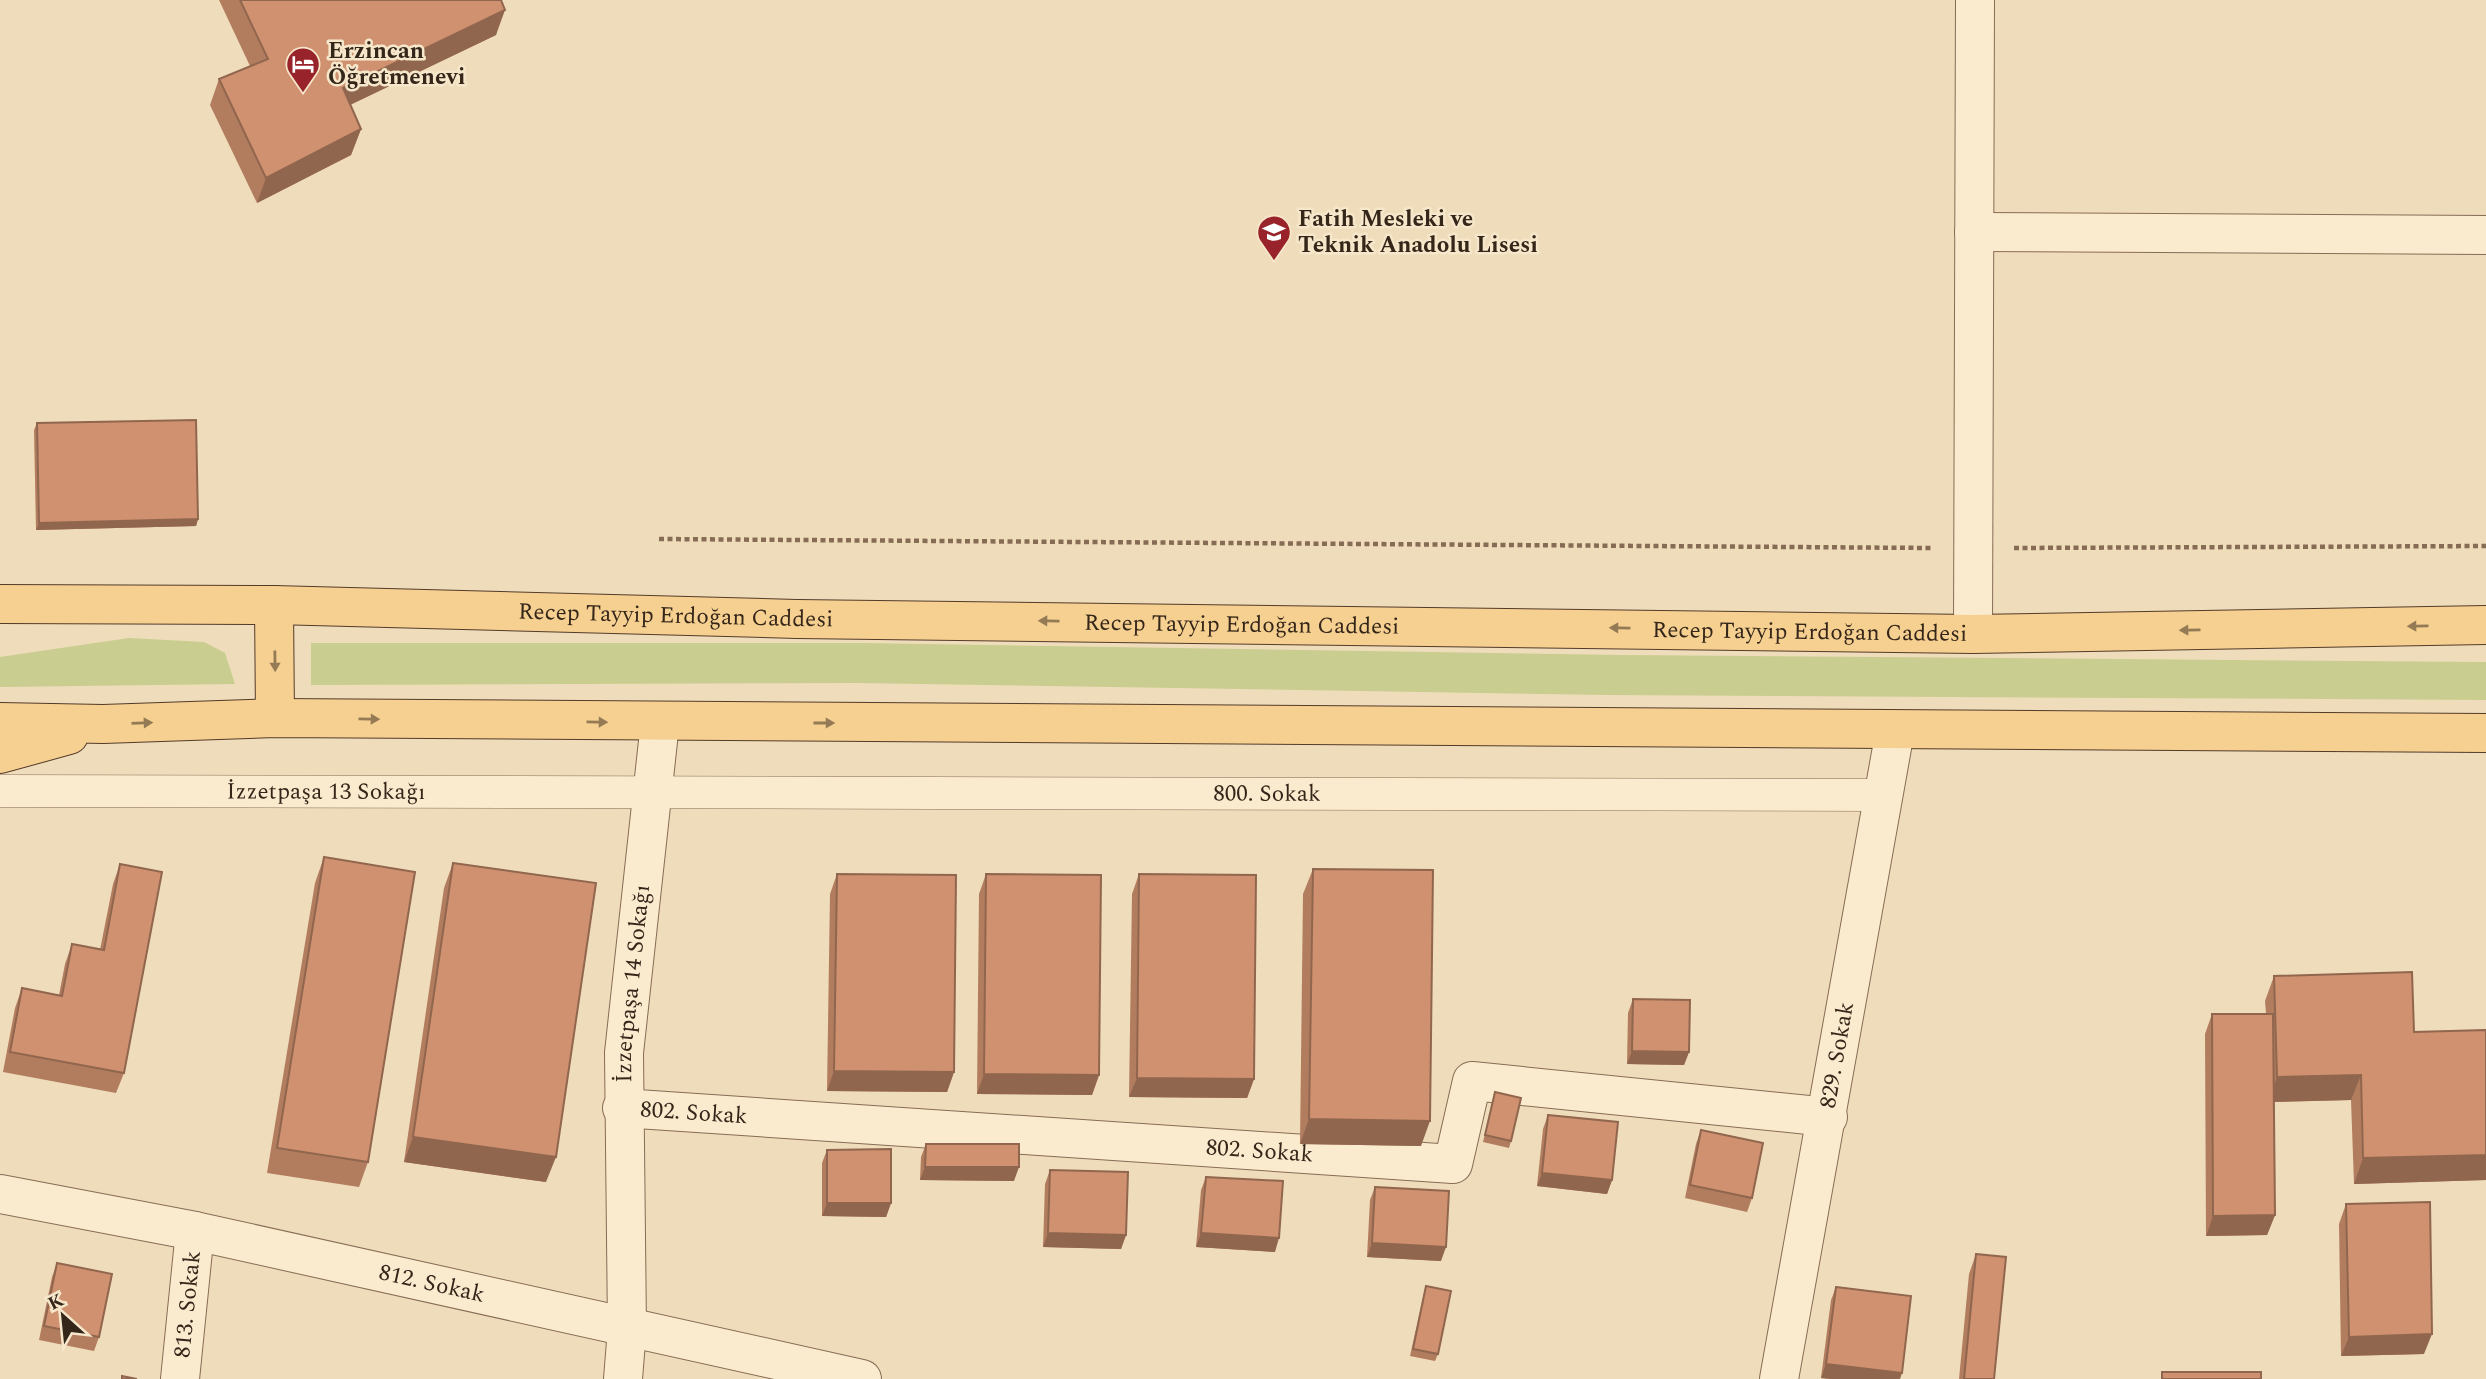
<svg xmlns="http://www.w3.org/2000/svg" width="2486" height="1379" font-family="Spectral,serif">
<style>
.green{fill:#c9cd8f}
.lines{fill:none;stroke-linecap:round;stroke-linejoin:round}
.pedestrian-casing{stroke:#876c55;stroke-width:33}
.minor-casing{stroke:#876c55;stroke-width:40}
.tertiary-casing{stroke:#876c55;stroke-width:40}
.primary-casing{stroke:#543b2a;stroke-width:40}
.path{stroke:#876c55;stroke-width:4.5;stroke-dasharray:5 3.5;stroke-linecap:butt}
.pedestrian{stroke:#faeace;stroke-width:32}
.minor{stroke:#faeace;stroke-width:38}
.tertiary{stroke:#faeace;stroke-width:38}
.primary{stroke:#f5d090;stroke-width:38}
.wall{fill:#b27d5f}
.shaded-wall{fill:#91664e}
.building{fill:#cf916f;stroke:#91664e;stroke-width:2}
.oneway{fill:#957b55}
.labels{text-anchor:middle;dominant-baseline:central;stroke-width:5;stroke-linejoin:round;paint-order:stroke}
.poi-label{font-size:23px;font-weight:bold;fill:#35261a;stroke:#f6e7cb;text-anchor:start}
.street-label{font-size:23px;fill:#35261a;stroke:#f6e7cb}
</style>
<rect width="100%" height="100%" fill="#efdcbb"/>
<g class="green">
<path d="M 129,638 L 204,642 L 225,653 L 235,684 L 0,687 L 0,657 Z"/>
<path d="M 311,643 L 862,643 L 1621,655 L 2486,662 L 2486,700 L 1609,695 L 857,683 L 311,685 Z"/>
</g>
<g class="lines">
<g class="pedestrian-casing">
<g id="pedestrian">
<path id="s1" d="M 0,791 L 1883,795"/>
</g>
</g>
<g class="minor-casing">
<g id="minor">
<path d="M 1974,232 L 2486,235"/>
<path d="M 1973,634 L 1975,0"/>
<path id="s2" d="M 622,1108 L 1453,1164 L 1472,1081 L 1828,1117"/>
<path id="s3" d="M 180,1379 L 195,1231"/>
<path id="s4" d="M 623,1379 L 627,1329 L 624,1053 L 660,723"/>
<path id="s5" d="M 1779,1379 L 1895,731"/>
</g>
</g>
<g class="tertiary-casing">
<g id="tertiary">
<path id="s6" d="M 0,1194 L 195,1231 L 862,1379"/>
</g>
</g>
<g class="primary-casing">
<g id="primary">
<path id="s7" d="M 0,604 L 274,605 L 797,619 L 1973,634 L 2486,625"/>
<path d="M 274,605 L 275,718"/>
<path d="M 0,722 L 103,724 L 275,718 L 2486,733"/>
<path d="M 0,754 L 69,735"/>
</g>
</g>
<g class="path">
<path d="M 659,539 L 1932,548"/>
<path d="M 2014,548 L 2486,546"/>
</g>
<use href="#pedestrian" class="pedestrian"/>
<use href="#minor" class="minor"/>
<use href="#tertiary" class="tertiary"/>
<use href="#primary" class="primary"/>
</g>
<g class="wall">
<path d="M 219,0 L 501,0 L 496,35 L 350,105 L 361,129 L 351,155 L 257,203 L 210,105 L 219,79 L 250,66 Z"/>
<path d="M 37,423 L 198,519 L 196,526 L 36,530 L 34,430 Z"/>
<path d="M 324,857 L 368,1162 L 359,1187 L 267,1173 L 315,883 Z"/>
<path d="M 453,863 L 546,1182 L 404,1162 L 444,888 Z"/>
<path d="M 120,864 L 124,1073 L 116,1093 L 3,1072 L 15,1008 L 22,988 L 59,995 L 65,964 L 72,944 L 100,950 L 113,884 Z"/>
<path d="M 1313,869 L 1421,1146 L 1300,1144 L 1303,894 Z"/>
<path d="M 837,874 L 954,1072 L 947,1092 L 827,1091 L 830,894 Z"/>
<path d="M 986,874 L 1099,1075 L 1092,1095 L 977,1094 L 979,894 Z"/>
<path d="M 1139,874 L 1254,1079 L 1247,1098 L 1129,1097 L 1132,894 Z"/>
<path d="M 2274,976 L 2414,1032 L 2486,1030 L 2486,1180 L 2354,1184 L 2351,1100 L 2274,1102 L 2275,1215 L 2267,1235 L 2206,1236 L 2205,1034 L 2212,1014 L 2266,1014 L 2265,1001 Z"/>
<path d="M 1633,999 L 1689,1052 L 1684,1065 L 1627,1064 L 1628,1013 Z"/>
<path d="M 1495,1092 L 1511,1141 L 1509,1148 L 1483,1142 Z"/>
<path d="M 1548,1115 L 1612,1180 L 1607,1194 L 1537,1186 L 1543,1129 Z"/>
<path d="M 1701,1130 L 1752,1198 L 1747,1212 L 1685,1198 L 1696,1144 Z"/>
<path d="M 926,1144 L 1014,1181 L 920,1180 L 921,1157 Z"/>
<path d="M 827,1150 L 891,1203 L 886,1217 L 822,1216 L 822,1163 Z"/>
<path d="M 1050,1170 L 1126,1235 L 1121,1249 L 1043,1247 L 1045,1184 Z"/>
<path d="M 1206,1177 L 1275,1252 L 1196,1247 L 1201,1190 Z"/>
<path d="M 1375,1187 L 1441,1261 L 1367,1257 L 1370,1200 Z"/>
<path d="M 2346,1204 L 2424,1354 L 2341,1356 L 2339,1224 Z"/>
<path d="M 1976,1254 L 1994,1379 L 1959,1379 L 1969,1274 Z"/>
<path d="M 57,1263 L 99,1337 L 94,1351 L 39,1340 L 52,1277 Z"/>
<path d="M 1426,1286 L 1438,1354 L 1435,1361 L 1410,1356 L 1424,1293 Z"/>
<path d="M 1836,1287 L 1900,1379 L 1831,1379 L 1821,1378 L 1831,1300 Z"/>
</g>
<g class="shaded-wall">
<path d="M 505,10 L 496,35 L 333,113 L 343,88 Z"/>
<path d="M 361,129 L 351,155 L 257,203 L 266,178 Z"/>
<path d="M 198,519 L 196,526 L 36,530 L 39,523 Z"/>
<path d="M 1632,1051 L 1689,1052 L 1684,1065 L 1627,1064 Z"/>
<path d="M 834,1071 L 954,1072 L 947,1092 L 827,1091 Z"/>
<path d="M 984,1074 L 1099,1075 L 1092,1095 L 977,1094 Z"/>
<path d="M 2361,1075 L 2351,1100 L 2268,1102 L 2277,1077 Z"/>
<path d="M 1137,1078 L 1254,1079 L 1247,1098 L 1129,1097 Z"/>
<path d="M 1309,1119 L 1430,1121 L 1421,1146 L 1300,1144 Z"/>
<path d="M 413,1137 L 556,1157 L 546,1182 L 404,1162 Z"/>
<path d="M 2486,1155 L 2486,1180 L 2354,1184 L 2363,1158 Z"/>
<path d="M 925,1167 L 1019,1167 L 1014,1181 L 920,1180 Z"/>
<path d="M 1542,1173 L 1612,1180 L 1607,1194 L 1537,1186 Z"/>
<path d="M 827,1203 L 891,1203 L 886,1217 L 822,1216 Z"/>
<path d="M 2275,1215 L 2267,1235 L 2206,1236 L 2213,1216 Z"/>
<path d="M 1048,1233 L 1126,1235 L 1121,1249 L 1043,1247 Z"/>
<path d="M 1201,1233 L 1279,1238 L 1275,1252 L 1196,1247 Z"/>
<path d="M 1372,1243 L 1446,1247 L 1441,1261 L 1367,1257 Z"/>
<path d="M 2432,1334 L 2424,1354 L 2341,1356 L 2349,1337 Z"/>
<path d="M 1826,1364 L 1902,1373 L 1900,1379 L 1831,1379 L 1821,1378 Z"/>
</g>
<g class="building">
<path d="M 240,0 L 501,0 L 505,10 L 343,88 L 361,129 L 266,178 L 219,79 L 268,59 Z"/>
<path d="M 196,420 L 198,519 L 39,523 L 37,423 Z"/>
<path d="M 324,857 L 415,872 L 368,1162 L 277,1148 Z"/>
<path d="M 453,863 L 596,883 L 556,1157 L 413,1137 Z"/>
<path d="M 120,864 L 162,872 L 124,1073 L 10,1052 L 22,988 L 62,996 L 72,944 L 104,950 Z"/>
<path d="M 1313,869 L 1433,870 L 1430,1121 L 1309,1119 Z"/>
<path d="M 837,874 L 956,875 L 954,1072 L 834,1071 Z"/>
<path d="M 986,874 L 1101,875 L 1099,1075 L 984,1074 Z"/>
<path d="M 1139,874 L 1256,875 L 1254,1079 L 1137,1078 Z"/>
<path d="M 2412,972 L 2414,1032 L 2486,1030 L 2486,1155 L 2363,1158 L 2361,1075 L 2277,1077 L 2274,976 Z"/>
<path d="M 1633,999 L 1690,1000 L 1689,1052 L 1632,1051 Z"/>
<path d="M 2212,1014 L 2273,1014 L 2275,1215 L 2213,1216 Z"/>
<path d="M 1495,1092 L 1521,1098 L 1511,1141 L 1485,1135 Z"/>
<path d="M 1548,1115 L 1618,1122 L 1612,1180 L 1542,1173 Z"/>
<path d="M 1701,1130 L 1763,1143 L 1752,1198 L 1690,1185 Z"/>
<path d="M 926,1144 L 1019,1144 L 1019,1167 L 925,1167 Z"/>
<path d="M 891,1149 L 891,1203 L 827,1203 L 827,1150 Z"/>
<path d="M 1050,1170 L 1128,1172 L 1126,1235 L 1048,1233 Z"/>
<path d="M 1206,1177 L 1283,1181 L 1279,1238 L 1201,1233 Z"/>
<path d="M 1375,1187 L 1449,1191 L 1446,1247 L 1372,1243 Z"/>
<path d="M 2430,1202 L 2432,1334 L 2349,1337 L 2346,1204 Z"/>
<path d="M 1976,1254 L 2006,1257 L 1994,1379 L 1964,1379 Z"/>
<path d="M 57,1263 L 112,1274 L 99,1337 L 44,1326 Z"/>
<path d="M 1426,1286 L 1451,1291 L 1438,1354 L 1413,1349 Z"/>
<path d="M 1836,1287 L 1911,1296 L 1902,1373 L 1826,1364 Z"/>
<rect x="2162" y="1372" width="99" height="7"/>
<path d="M 122,1376 L 137,1379 L 122,1379 Z"/>
</g>
<defs><path id="oneway-solid" d="M-6-.8H1V-3.2L6.5 0L1 3.2V.8H-6Z" transform="scale(1.75)"/></defs>
<g class="oneway">
<use href="#oneway-solid" transform="translate(1049 621) rotate(-179)"/>
<use href="#oneway-solid" transform="translate(2418 626) rotate(179)"/>
<use href="#oneway-solid" transform="translate(1620 628) rotate(-179)"/>
<use href="#oneway-solid" transform="translate(2190 630) rotate(179)"/>
<use href="#oneway-solid" transform="translate(275 661) rotate(89)"/>
<use href="#oneway-solid" transform="translate(369 719) rotate(1)"/>
<use href="#oneway-solid" transform="translate(597 722) rotate(1)"/>
<use href="#oneway-solid" transform="translate(142 723) rotate(-2)"/>
<use href="#oneway-solid" transform="translate(824 723)"/>
</g>
<defs>
<g id="hotel-pin" transform="scale(1.75)"><path d="M0 17L-7.5 6A9.5 9.5 0 1 1 7.5 6Z" fill="#98232a" stroke="#f6e7cb"/><path d="M-6-4.5h1.5V1H6V5H4.5V3h-9V5H-6ZM-4 0a1.8 1.8 0 1 1 3.6 0ZM.5 0V-2.5h3Q6-2.5 6 0Z" fill="#fff"/></g>
<g id="school-pin" transform="scale(1.75)"><path d="M0 17L-7.5 6A9.5 9.5 0 1 1 7.5 6Z" fill="#98232a" stroke="#f6e7cb"/><path d="M0-5L7-2L0 1L-7-2ZM-4 1L0 2.5L4 1V4Q0 6-4 4Z" fill="#fff"/></g>
</defs>
<g fill-rule="evenodd">
<use href="#hotel-pin" x="303" y="64"/>
<use href="#school-pin" x="1274" y="232"/>
</g>
<g class="labels">
<g class="poi-label">
<text x="328" y="51">Erzincan<tspan x="328" dy="26">Öğretmenevi</tspan></text>
<text x="1298" y="219">Fatih Mesleki ve<tspan x="1298" dy="26">Teknik Anadolu Lisesi</tspan></text>
</g>
<g class="street-label">
<text stroke="none"><textPath href="#s7" startOffset="676">Recep Tayyip Erdoğan Caddesi</textPath></text>
<text stroke="none"><textPath href="#s7" startOffset="1242">Recep Tayyip Erdoğan Caddesi</textPath></text>
<text stroke="none"><textPath href="#s7" startOffset="1810">Recep Tayyip Erdoğan Caddesi</textPath></text>
<text stroke="none"><textPath href="#s1" startOffset="326">İzzetpaşa 13 Sokağı</textPath></text>
<text stroke="none"><textPath href="#s1" startOffset="1267">800. Sokak</textPath></text>
<text stroke="none"><textPath href="#s4" startOffset="396">İzzetpaşa 14 Sokağı</textPath></text>
<text stroke="none"><textPath href="#s5" startOffset="329">829. Sokak</textPath></text>
<text stroke="none"><textPath href="#s2" startOffset="72">802. Sokak</textPath></text>
<text stroke="none"><textPath href="#s2" startOffset="639">802. Sokak</textPath></text>
<text stroke="none"><textPath href="#s6" startOffset="441">812. Sokak</textPath></text>
<text stroke="none"><textPath href="#s3" startOffset="75">813. Sokak</textPath></text>
</g>
</g>
<g transform="translate(63 1316) rotate(333)" stroke="#f6e7cb" stroke-width="5" paint-order="stroke">
<path d="M0-5L12 26L0 18L-12 26Z" fill="#35261a"/>
<text y="-10" font-size="19" font-weight="bold" text-anchor="middle" fill="#35261a">K</text>
</g>
</svg>
